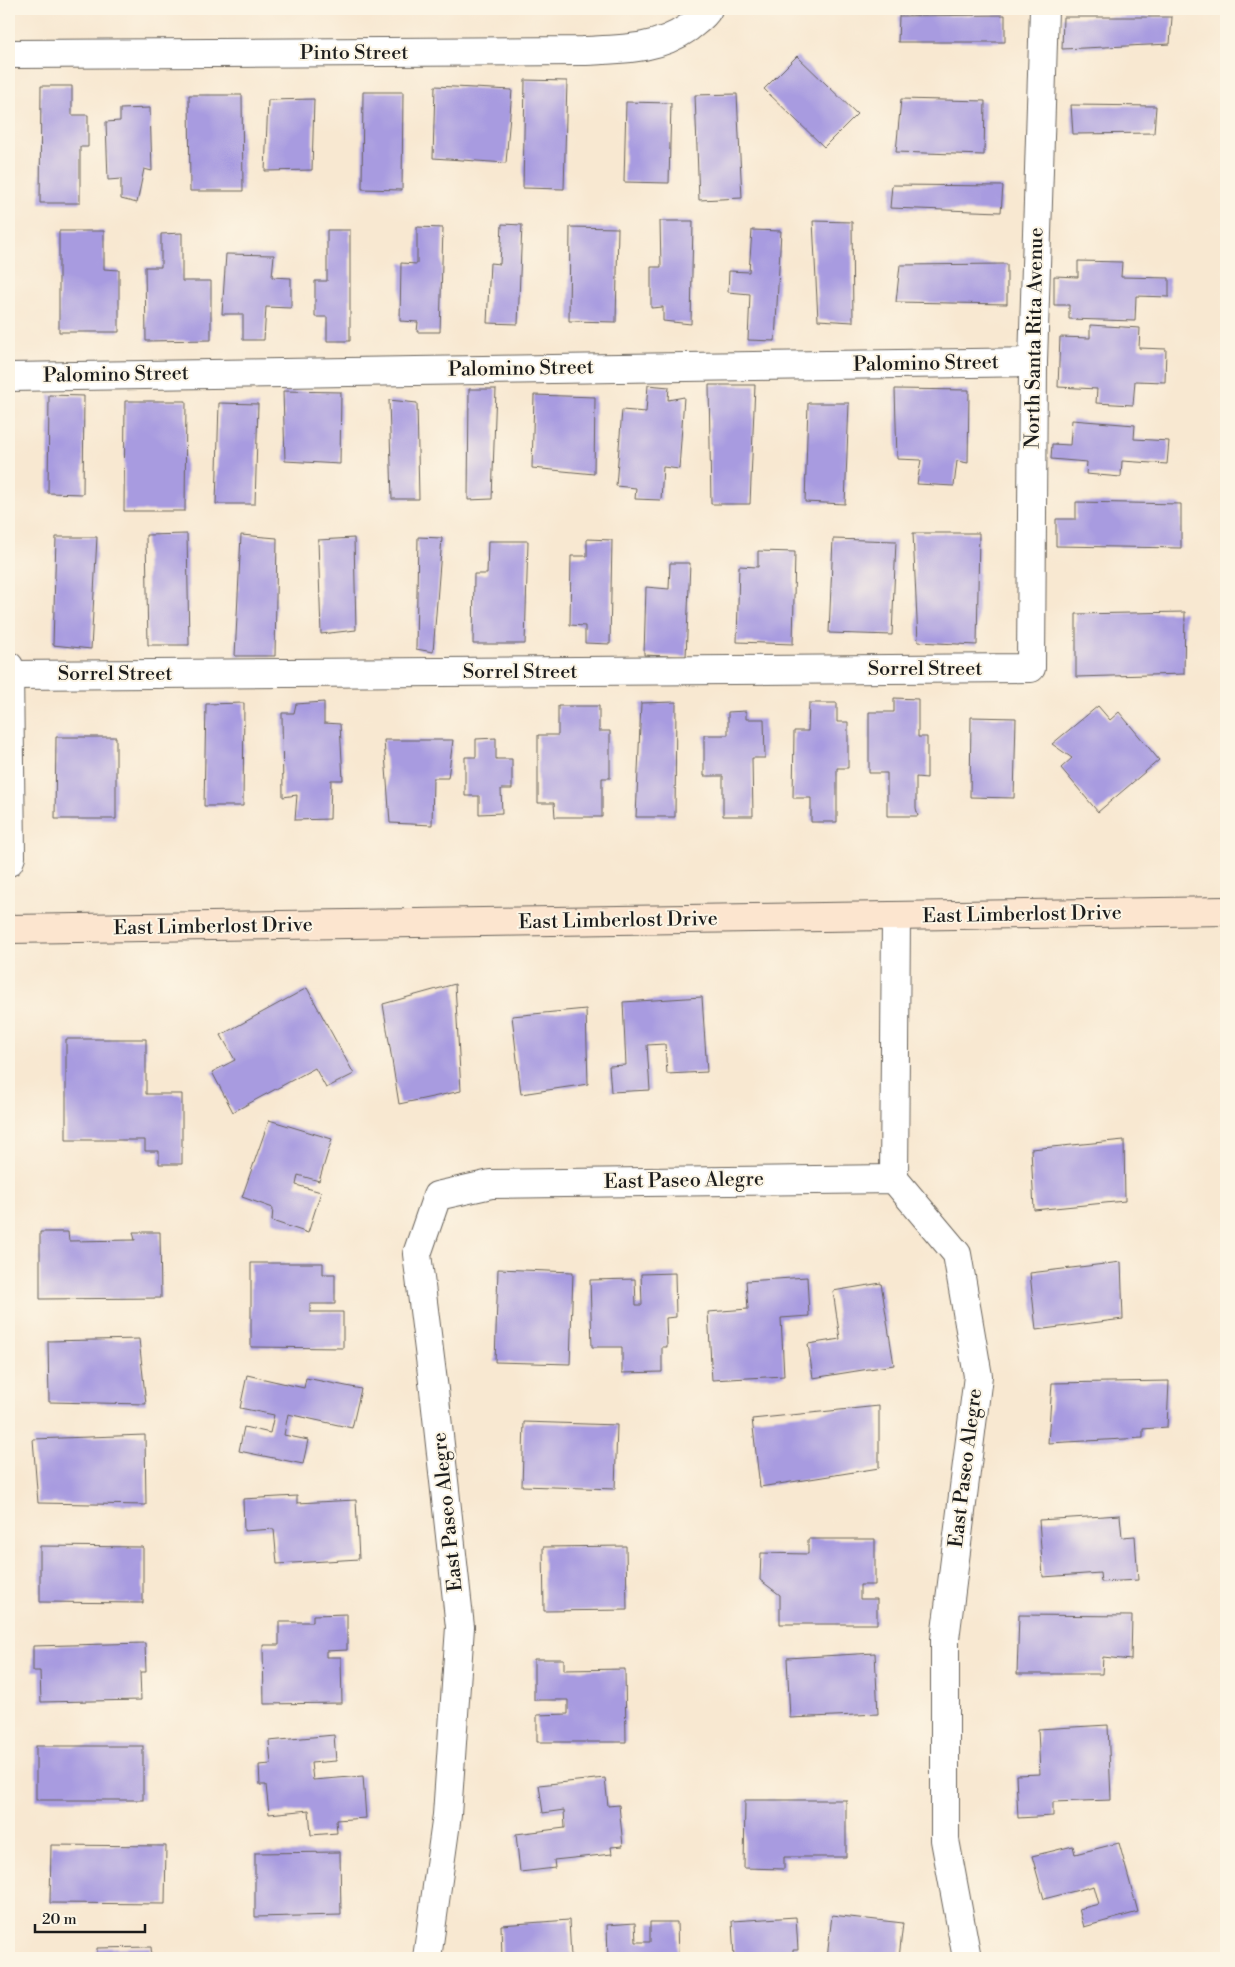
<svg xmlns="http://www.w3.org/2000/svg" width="1235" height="1967" font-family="'Libre Bodoni',serif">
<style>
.building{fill:#a89be0}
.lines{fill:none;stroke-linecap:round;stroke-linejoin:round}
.street-casing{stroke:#69635b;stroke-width:30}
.secondary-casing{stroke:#69635b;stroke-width:30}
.street{stroke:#fff;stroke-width:28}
.secondary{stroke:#fce5cf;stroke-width:28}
.labels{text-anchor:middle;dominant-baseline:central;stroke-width:4;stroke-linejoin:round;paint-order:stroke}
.street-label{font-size:20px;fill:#1c1c1c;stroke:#fcf5e5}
</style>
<rect width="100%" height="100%" fill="#fcf5e5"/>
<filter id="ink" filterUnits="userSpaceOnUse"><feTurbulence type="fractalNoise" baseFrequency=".02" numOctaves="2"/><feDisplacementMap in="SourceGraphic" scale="10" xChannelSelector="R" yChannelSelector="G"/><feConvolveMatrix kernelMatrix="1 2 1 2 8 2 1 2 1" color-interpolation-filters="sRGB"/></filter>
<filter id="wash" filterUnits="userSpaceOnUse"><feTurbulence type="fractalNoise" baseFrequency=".0096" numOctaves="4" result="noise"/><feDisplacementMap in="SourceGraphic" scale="20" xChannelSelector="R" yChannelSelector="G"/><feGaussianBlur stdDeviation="1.12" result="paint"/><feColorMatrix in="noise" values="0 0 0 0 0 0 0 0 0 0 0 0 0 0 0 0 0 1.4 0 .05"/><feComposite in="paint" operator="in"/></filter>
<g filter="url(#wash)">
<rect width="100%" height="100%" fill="#f8e8d1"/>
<g id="blocks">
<g class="building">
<path d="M 1005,15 L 1005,42 L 898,42 L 899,16 Z"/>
<path d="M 1063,17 L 1172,17 L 1170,44 L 1062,49 Z"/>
<path d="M 797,56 L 857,114 L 824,147 L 764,89 Z"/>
<path d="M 525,80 L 567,81 L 564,189 L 523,188 Z"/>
<path d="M 41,86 L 72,86 L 72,115 L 88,115 L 88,147 L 80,147 L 80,203 L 40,203 Z"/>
<path d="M 435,86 L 512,90 L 506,163 L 433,158 Z"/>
<path d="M 363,92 L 403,92 L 402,190 L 362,189 Z"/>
<path d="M 737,94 L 742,198 L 699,200 L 695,95 Z"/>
<path d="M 189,95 L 242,95 L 243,191 L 190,191 Z"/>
<path d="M 314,99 L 312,170 L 265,171 L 268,100 Z"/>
<path d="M 901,99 L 985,101 L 984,155 L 896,152 Z"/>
<path d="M 626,102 L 671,103 L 669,183 L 624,182 Z"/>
<path d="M 1071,105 L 1156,106 L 1154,133 L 1073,134 Z"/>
<path d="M 150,108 L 152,171 L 144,169 L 137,203 L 121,199 L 121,179 L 108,180 L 106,122 L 120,121 L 120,109 Z"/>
<path d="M 892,185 L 1003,186 L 1001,212 L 890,208 Z"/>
<path d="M 660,221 L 693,221 L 691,324 L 663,321 L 663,307 L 651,308 L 651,267 L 661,267 Z"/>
<path d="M 813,221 L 852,222 L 853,322 L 818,320 Z"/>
<path d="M 502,224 L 522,225 L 518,324 L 487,323 L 490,263 L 500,264 Z"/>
<path d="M 417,227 L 443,228 L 440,332 L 417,332 L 418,322 L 400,321 L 401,263 L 417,264 Z"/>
<path d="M 570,227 L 618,228 L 616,322 L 569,321 Z"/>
<path d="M 327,230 L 350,230 L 350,341 L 327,341 L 327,317 L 315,317 L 315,281 L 327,281 Z"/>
<path d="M 752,230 L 781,231 L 775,341 L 748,340 L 750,294 L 728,292 L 729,271 L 749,272 Z"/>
<path d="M 59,231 L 104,231 L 104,269 L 119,270 L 119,332 L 59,332 Z"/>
<path d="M 182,233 L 182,281 L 211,281 L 211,340 L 146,341 L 145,267 L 161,267 L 161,234 Z"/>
<path d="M 226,254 L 274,255 L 272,277 L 291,278 L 291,308 L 266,307 L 264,340 L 243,340 L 243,314 L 222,314 Z"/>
<path d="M 1078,261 L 1122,262 L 1121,277 L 1169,278 L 1169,297 L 1136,296 L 1135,321 L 1069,319 L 1069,305 L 1054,305 L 1054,276 L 1078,277 Z"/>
<path d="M 1007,264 L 1007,304 L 896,302 L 900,265 Z"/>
<path d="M 1090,325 L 1140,328 L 1139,348 L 1166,349 L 1165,382 L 1135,381 L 1133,405 L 1096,403 L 1097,389 L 1058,387 L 1060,337 L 1090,338 Z"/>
<path d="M 648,385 L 669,387 L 668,400 L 684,397 L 679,469 L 663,467 L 661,500 L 635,499 L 636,488 L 616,486 L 622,410 L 646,412 Z"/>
<path d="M 709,385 L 755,385 L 750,504 L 711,504 Z"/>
<path d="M 469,389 L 496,389 L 492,499 L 468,500 Z"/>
<path d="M 895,389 L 969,390 L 968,463 L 957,461 L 954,486 L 917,484 L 921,460 L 897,459 Z"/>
<path d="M 283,391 L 341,392 L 340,464 L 285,461 Z"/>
<path d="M 49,395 L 84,396 L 83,494 L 48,493 Z"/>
<path d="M 534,395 L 595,397 L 594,474 L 532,468 Z"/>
<path d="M 389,400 L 417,403 L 419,499 L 392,499 Z"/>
<path d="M 125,401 L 186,401 L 185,511 L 124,511 Z"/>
<path d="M 219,403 L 258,404 L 255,504 L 216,504 Z"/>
<path d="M 808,403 L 849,403 L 845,504 L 805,502 Z"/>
<path d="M 1072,420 L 1135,425 L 1134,439 L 1169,441 L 1167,464 L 1122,461 L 1121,477 L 1086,474 L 1087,462 L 1051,459 L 1052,444 L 1070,445 Z"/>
<path d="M 1076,502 L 1181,504 L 1181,548 L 1056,546 L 1056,519 L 1076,519 Z"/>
<path d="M 913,533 L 979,533 L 977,645 L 918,642 Z"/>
<path d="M 187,534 L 189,645 L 148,645 L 146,535 Z"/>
<path d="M 241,535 L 277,538 L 275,656 L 235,656 Z"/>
<path d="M 56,537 L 97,537 L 91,649 L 53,645 Z"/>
<path d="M 418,537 L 442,538 L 433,652 L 416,649 Z"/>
<path d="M 354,538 L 356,630 L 321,634 L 318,540 Z"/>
<path d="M 587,539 L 612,540 L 610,644 L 585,643 L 585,626 L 570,625 L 571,556 L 587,556 Z"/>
<path d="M 833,539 L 896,541 L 892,635 L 829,633 Z"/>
<path d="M 488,541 L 528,541 L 525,644 L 473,644 L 474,574 L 487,574 Z"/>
<path d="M 758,551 L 795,552 L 793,644 L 737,642 L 739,566 L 758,567 Z"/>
<path d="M 670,563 L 690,563 L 686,657 L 644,655 L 646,587 L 669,589 Z"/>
<path d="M 1185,612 L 1184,674 L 1076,677 L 1076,614 Z"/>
<path d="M 894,698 L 918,699 L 918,737 L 927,737 L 927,778 L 916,777 L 916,808 L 918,816 L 887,816 L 887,773 L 869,773 L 869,712 L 894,712 Z"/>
<path d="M 324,702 L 324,723 L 340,724 L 343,780 L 331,780 L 330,819 L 295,820 L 297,795 L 283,797 L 282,713 L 294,713 L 296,704 Z"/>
<path d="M 676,702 L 675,817 L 636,817 L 641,703 Z"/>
<path d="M 244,703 L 243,806 L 204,806 L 206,704 Z"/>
<path d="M 809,703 L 837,703 L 837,722 L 848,722 L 848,768 L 837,768 L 837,822 L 811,822 L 811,798 L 793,798 L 794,731 L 808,731 Z"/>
<path d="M 558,706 L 599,706 L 599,731 L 610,731 L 610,778 L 602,778 L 602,817 L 555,817 L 554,803 L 538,803 L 538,735 L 558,735 Z"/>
<path d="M 1098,706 L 1110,720 L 1119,712 L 1159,760 L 1098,812 L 1061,768 L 1072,758 L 1052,744 Z"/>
<path d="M 746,711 L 746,719 L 764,719 L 765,758 L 752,758 L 753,816 L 723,816 L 723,776 L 704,776 L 704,735 L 728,735 L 728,712 Z"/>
<path d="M 971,717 L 1016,718 L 1014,798 L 970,797 Z"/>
<path d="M 56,737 L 116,737 L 116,819 L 55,819 Z"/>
<path d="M 496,738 L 496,759 L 512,759 L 512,789 L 501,789 L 502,813 L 479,814 L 479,796 L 465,796 L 465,757 L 476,757 L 476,739 Z"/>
<path d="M 384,740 L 453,740 L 448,778 L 433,778 L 432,825 L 390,823 Z"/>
<path d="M 455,984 L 461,1091 L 399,1104 L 383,1004 Z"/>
<path d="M 307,988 L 354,1074 L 326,1088 L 315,1068 L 233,1112 L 212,1072 L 235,1060 L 221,1035 Z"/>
<path d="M 702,997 L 707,1072 L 667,1074 L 665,1044 L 647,1045 L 650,1090 L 611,1092 L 609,1066 L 626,1065 L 623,1002 Z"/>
<path d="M 586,1009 L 588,1084 L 521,1094 L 512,1016 Z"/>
<path d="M 66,1039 L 146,1039 L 146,1094 L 182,1094 L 182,1164 L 159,1164 L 159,1151 L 145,1151 L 145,1140 L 66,1140 Z"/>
<path d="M 269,1120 L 332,1139 L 319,1181 L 298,1175 L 296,1185 L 321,1192 L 308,1233 L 272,1221 L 273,1208 L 242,1197 Z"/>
<path d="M 1124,1140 L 1125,1201 L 1034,1210 L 1031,1149 Z"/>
<path d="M 40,1232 L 68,1232 L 69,1241 L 135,1240 L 133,1232 L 160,1232 L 161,1298 L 40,1299 Z"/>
<path d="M 1121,1262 L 1123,1319 L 1036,1330 L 1030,1273 Z"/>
<path d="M 251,1263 L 323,1263 L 323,1274 L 335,1274 L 335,1304 L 310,1304 L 310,1312 L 343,1312 L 343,1348 L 251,1347 Z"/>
<path d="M 498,1269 L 573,1272 L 570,1364 L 495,1362 Z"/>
<path d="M 675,1273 L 676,1317 L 666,1318 L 667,1347 L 662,1347 L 662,1372 L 622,1373 L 622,1347 L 592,1347 L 590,1280 L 635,1279 L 636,1305 L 642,1305 L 641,1274 Z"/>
<path d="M 807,1277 L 809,1316 L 781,1318 L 784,1376 L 712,1380 L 708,1312 L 748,1309 L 746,1281 Z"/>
<path d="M 881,1283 L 894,1365 L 813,1378 L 808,1344 L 840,1339 L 833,1291 Z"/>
<path d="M 139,1339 L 146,1404 L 49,1402 L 48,1341 Z"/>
<path d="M 247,1375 L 304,1388 L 306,1378 L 361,1389 L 352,1428 L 288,1414 L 284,1435 L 308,1440 L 303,1464 L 239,1451 L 244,1427 L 270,1433 L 274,1415 L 240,1408 Z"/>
<path d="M 1169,1381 L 1167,1427 L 1143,1429 L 1143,1438 L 1048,1443 L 1052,1383 Z"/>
<path d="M 879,1406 L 879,1468 L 760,1487 L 752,1419 Z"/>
<path d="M 524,1422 L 617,1425 L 615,1489 L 522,1486 Z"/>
<path d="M 145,1435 L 146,1505 L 38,1503 L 33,1439 Z"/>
<path d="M 297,1496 L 297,1503 L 356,1500 L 359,1559 L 277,1564 L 274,1529 L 244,1531 L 243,1499 Z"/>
<path d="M 1120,1515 L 1122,1537 L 1135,1536 L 1138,1580 L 1101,1582 L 1100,1573 L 1043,1577 L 1039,1520 Z"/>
<path d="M 808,1539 L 875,1539 L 875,1585 L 860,1585 L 860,1599 L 877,1599 L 877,1624 L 780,1624 L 780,1595 L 760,1580 L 761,1553 L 808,1554 Z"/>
<path d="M 40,1546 L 143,1547 L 143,1603 L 40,1602 Z"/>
<path d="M 626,1546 L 627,1610 L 544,1611 L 543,1547 Z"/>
<path d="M 347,1614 L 347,1650 L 326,1651 L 326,1657 L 341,1657 L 342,1703 L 264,1704 L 263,1645 L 279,1645 L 279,1622 L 313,1622 L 313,1615 Z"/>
<path d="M 1019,1615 L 1132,1616 L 1131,1660 L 1103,1657 L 1102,1674 L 1017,1674 Z"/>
<path d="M 145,1643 L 146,1672 L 140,1672 L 141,1700 L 41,1702 L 40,1671 L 33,1671 L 33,1646 Z"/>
<path d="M 875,1653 L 878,1714 L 790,1718 L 787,1658 Z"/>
<path d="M 534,1659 L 564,1659 L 564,1670 L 625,1669 L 626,1742 L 537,1742 L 537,1715 L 568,1714 L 568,1700 L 534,1700 Z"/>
<path d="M 1108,1725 L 1111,1800 L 1053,1802 L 1053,1816 L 1018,1818 L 1016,1775 L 1040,1774 L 1038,1729 Z"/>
<path d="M 334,1735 L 336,1761 L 311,1763 L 313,1780 L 363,1776 L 366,1818 L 336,1820 L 337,1833 L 311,1835 L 309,1810 L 269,1814 L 266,1785 L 260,1785 L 259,1765 L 271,1764 L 269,1741 Z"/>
<rect x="36" y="1746" width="107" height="54"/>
<path d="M 605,1778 L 608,1806 L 619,1805 L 623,1846 L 611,1847 L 612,1854 L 554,1860 L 555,1868 L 520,1872 L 516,1834 L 565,1828 L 564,1810 L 543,1813 L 539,1785 Z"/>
<path d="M 745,1800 L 846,1800 L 846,1857 L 784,1857 L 784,1869 L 744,1868 Z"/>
<path d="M 1119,1843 L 1138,1912 L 1084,1927 L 1079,1909 L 1099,1904 L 1094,1886 L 1044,1899 L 1032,1856 L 1073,1846 L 1075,1854 Z"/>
<path d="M 51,1845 L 166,1846 L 165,1904 L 50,1903 Z"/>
<path d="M 340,1852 L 341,1915 L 255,1917 L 255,1853 Z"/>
<path d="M 832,1915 L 903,1923 L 899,1958 L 827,1958 Z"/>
<path d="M 796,1917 L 798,1950 L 793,1950 L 793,1958 L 734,1958 L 732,1921 Z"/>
<path d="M 569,1920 L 571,1957 L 502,1958 L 501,1925 Z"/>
<path d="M 650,1922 L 677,1922 L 678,1958 L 608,1958 L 607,1925 L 635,1923 L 636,1942 L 650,1942 Z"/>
<path d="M 151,1947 L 152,1958 L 97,1958 L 97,1948 Z"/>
</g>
</g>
</g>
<g filter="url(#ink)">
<use href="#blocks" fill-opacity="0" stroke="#69635b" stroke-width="1"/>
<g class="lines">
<g class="street-casing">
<g id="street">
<path d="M 9,54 L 583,51 C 620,49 657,50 688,28 C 695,22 704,17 708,9"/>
<path d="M 9,377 L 1033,362"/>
<path d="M 9,666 L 11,857 L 9,862"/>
<path d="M 9,675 L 1031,668 L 1033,362 L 1044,9"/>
<path d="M 894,1179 L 896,917"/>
<path d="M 427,1958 L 447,1815 L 460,1627 L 434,1390 L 417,1254 L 437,1196 L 491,1184 L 894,1179 L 957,1254 L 978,1376 L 945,1639 L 945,1840 L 967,1958"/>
</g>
</g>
<g class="secondary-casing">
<path id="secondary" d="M 9,929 L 1226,911"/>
</g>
<use href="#street" class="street"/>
<use href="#secondary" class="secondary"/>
</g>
</g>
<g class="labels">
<g class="street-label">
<text x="354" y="53">Pinto Street</text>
<text transform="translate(1035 338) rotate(-89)">North Santa Rita Avenue</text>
<text transform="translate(926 364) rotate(-1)">Palomino Street</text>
<text transform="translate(521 369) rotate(-1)">Palomino Street</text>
<text transform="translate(116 375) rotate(-1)">Palomino Street</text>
<text x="925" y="669">Sorrel Street</text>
<text x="520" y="672">Sorrel Street</text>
<text x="115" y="674">Sorrel Street</text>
<text transform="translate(1022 915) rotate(-1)">East Limberlost Drive</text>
<text transform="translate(618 921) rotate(-1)">East Limberlost Drive</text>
<text transform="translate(213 927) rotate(-1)">East Limberlost Drive</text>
<text transform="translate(684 1181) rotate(-1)">East Paseo Alegre</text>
<text transform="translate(966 1468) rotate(-83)">East Paseo Alegre</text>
<text transform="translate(448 1512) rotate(-96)">East Paseo Alegre</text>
</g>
</g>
<rect width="1235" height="1967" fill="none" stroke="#fcf5e5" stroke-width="30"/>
<path d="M35 1924v8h110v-8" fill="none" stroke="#1c1c1c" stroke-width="2.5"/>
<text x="42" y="1924" font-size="15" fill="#1c1c1c" stroke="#fcf5e5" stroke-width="4" paint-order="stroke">20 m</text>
</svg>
